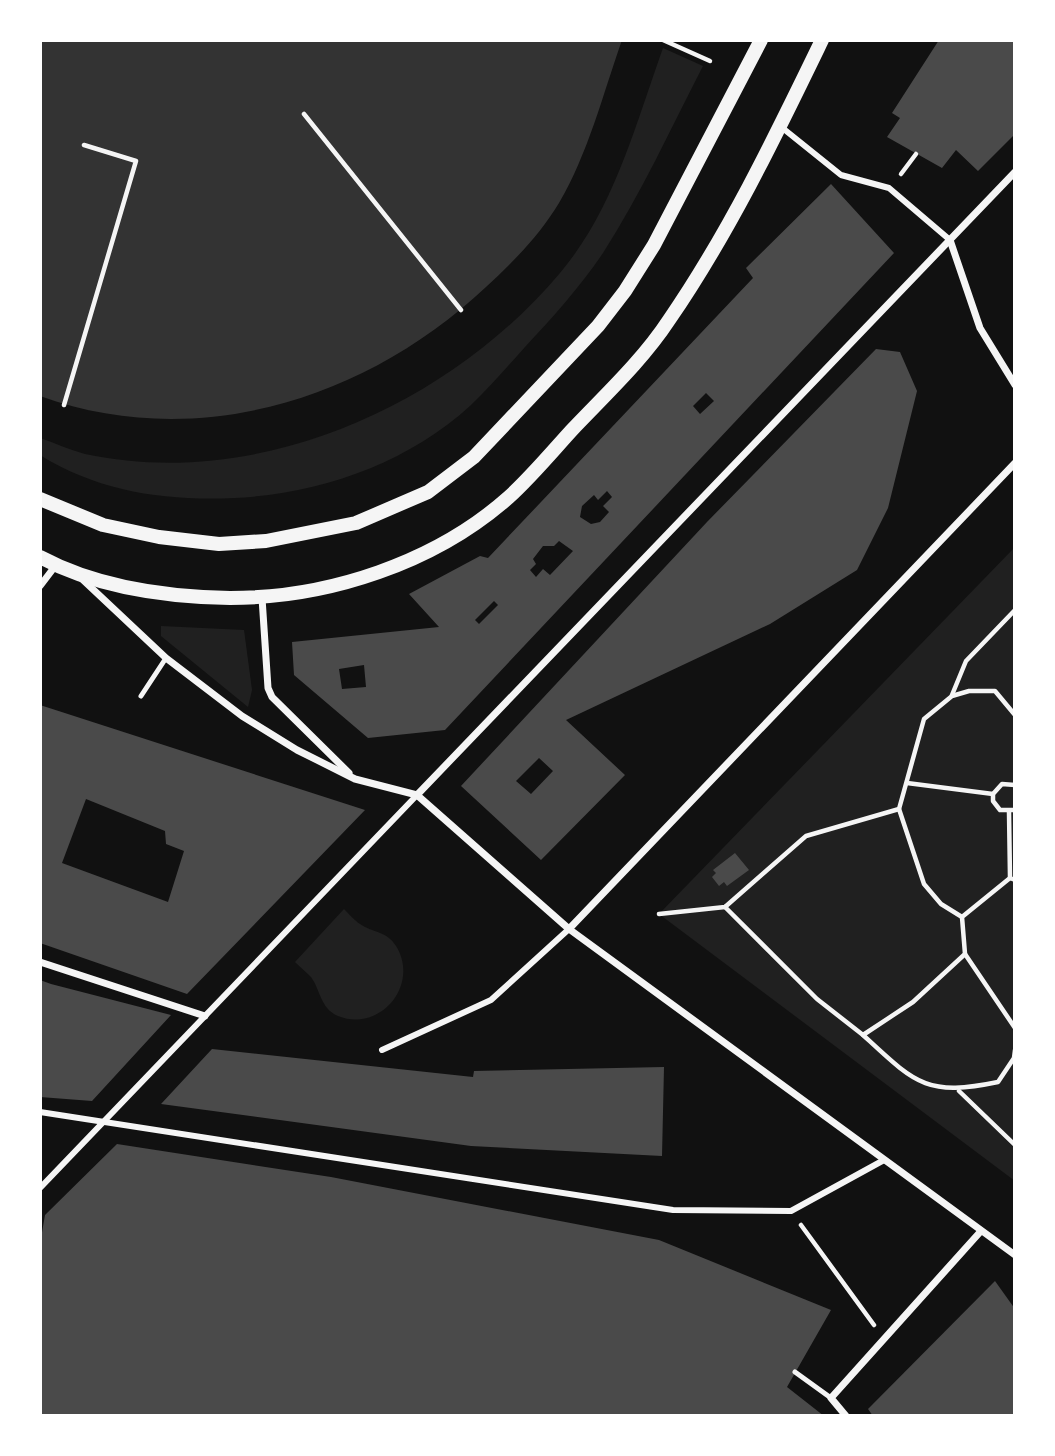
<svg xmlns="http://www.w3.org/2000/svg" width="1055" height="1456" font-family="Helvetica,sans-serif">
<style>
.green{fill:#202020}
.water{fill:#333}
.building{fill:#4a4a4a;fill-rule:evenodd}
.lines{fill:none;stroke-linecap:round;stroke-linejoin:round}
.path{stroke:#f5f5f5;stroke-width:4.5}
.service{stroke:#f5f5f5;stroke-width:5}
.pedestrian{stroke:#f5f5f5;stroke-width:6}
.minor{stroke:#f5f5f5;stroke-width:7}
.secondary{stroke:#f5f5f5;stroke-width:14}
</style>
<rect width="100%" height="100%" fill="#111"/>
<g class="green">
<path d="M 663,48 L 703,66 C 671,128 641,194 603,253 C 580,287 553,317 525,347 C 508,366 490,387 471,405 C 407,464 319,494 234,498 C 166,501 99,492 40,455 L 40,438 C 55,443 70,450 85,454 C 258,491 448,406 560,273 C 614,209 635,126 663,48 Z"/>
<path d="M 1015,547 L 1015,1181 L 659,914 Z"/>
<path d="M 161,626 L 244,630 L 252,690 L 248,707 L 161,636 Z"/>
<path d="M 344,909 C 349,914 355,921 360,924 C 373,933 387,931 396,946 C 420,984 381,1033 338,1016 C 320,1008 321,991 311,977 C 306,972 300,967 295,962 Z"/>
</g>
<path class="water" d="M 40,40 L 622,40 C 603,94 588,154 559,203 C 539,236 513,262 486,287 C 367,399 197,453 40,396 Z"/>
<g class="building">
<path d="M 939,40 L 1015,40 L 1015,134 L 978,171 L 956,150 L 942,168 L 887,137 L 900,118 L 892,113 Z"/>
<path d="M 831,184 L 894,253 L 445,730 L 368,738 L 294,675 L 292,642 L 439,627 L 409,594 L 480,556 L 488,558 L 753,278 L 746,268 ZM 706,393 L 714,401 L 700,414 L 693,406 ZM 607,491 L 612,497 L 603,506 L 609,512 L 600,522 L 591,524 L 580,517 L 582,506 L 594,495 L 598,500 ZM 559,541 L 573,551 L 550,575 L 543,569 L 536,577 L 530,570 L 536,564 L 533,559 L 543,546 L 554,546 ZM 494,601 L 498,605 L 479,624 L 475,620 ZM 364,665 L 366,687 L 342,689 L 339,669 Z"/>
<path d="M 876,349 L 900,352 L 917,391 L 888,508 L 857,570 L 770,624 L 566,720 L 625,775 L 541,860 L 461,786 L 707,522 ZM 539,758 L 553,771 L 531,794 L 516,781 Z"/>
<path d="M 40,705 L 365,810 L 187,994 L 40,943 ZM 86,799 L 165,831 L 166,844 L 184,851 L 168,902 L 62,863 Z"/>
<path d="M 735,853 L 749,870 L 727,886 L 724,882 L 719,886 L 712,877 L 716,873 L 713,870 Z"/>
<path d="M 40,980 L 51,984 L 171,1015 L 92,1101 L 40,1097 Z"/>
<path d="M 212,1049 L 473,1077 L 474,1071 L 664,1067 L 662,1156 L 471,1146 L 161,1104 Z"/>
<path d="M 117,1144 L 331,1177 L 659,1240 L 831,1310 L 787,1387 L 824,1416 L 40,1416 L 40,1244 L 45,1215 Z"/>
<path d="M 995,1281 L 1015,1309 L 1015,1416 L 873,1416 L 868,1409 Z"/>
</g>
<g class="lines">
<g class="path">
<path d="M 663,40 L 710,61"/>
<path d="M 304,114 L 461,310"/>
<path d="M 901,174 L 916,154"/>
<path d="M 64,405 L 136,161 L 84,145"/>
<path d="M 952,695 L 966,661 L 1015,610"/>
<path d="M 907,783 L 993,794"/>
<path d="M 1015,785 L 1002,784 L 993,794 L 993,801 L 1000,810 L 1015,810"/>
<path d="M 899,809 L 924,884 L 941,904 L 962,917"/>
<path d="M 1009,812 L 1010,878 L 1015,880"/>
<path d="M 725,907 L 817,999 L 863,1035 L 913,1002 L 965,954 L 962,917 L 1010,878"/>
<path d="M 659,914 L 725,907 L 806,836 L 899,809 L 924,719 L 952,696 L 969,691 L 995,691 L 1015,715"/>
<path d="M 965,954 L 1015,1028"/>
<path d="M 863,1035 C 915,1083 926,1097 998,1082 L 1014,1058 L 1015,1050"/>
<path d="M 959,1091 L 1015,1145"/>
<path d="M 801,1225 L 874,1325"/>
</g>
<g class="service">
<path d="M 141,696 L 166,658"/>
<path d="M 795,1372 L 831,1398"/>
</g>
<g class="pedestrian">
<path d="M 780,126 L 841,175 L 889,188 L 950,240"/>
<path d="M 382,1050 L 491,1000 L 569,929"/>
<path d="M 40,1112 L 673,1210 L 791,1211 L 884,1160"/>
<path d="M 40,1188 L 417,795"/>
</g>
<g class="minor">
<path d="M 950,240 L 980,328 L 1015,385"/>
<path d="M 82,579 L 166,658 L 242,716 L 297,750 L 355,779 L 417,795 L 569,929 L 1015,1255"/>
<path d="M 40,586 L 56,565"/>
<path d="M 262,598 L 268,688 L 272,697 L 349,773"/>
<path d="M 417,795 L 1015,172"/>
<path d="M 569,929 L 1015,463"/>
<path d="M 40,962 L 205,1016"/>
<path d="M 846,1416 L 831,1398 L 981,1231"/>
</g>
<g class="secondary">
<path d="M 40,499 L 103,525 L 159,537 L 219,544 L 266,541 L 356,523 L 428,492 L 474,457 L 598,326 L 625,291 L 654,245 L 761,40"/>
<path d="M 40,557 C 98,588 165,597 230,598 C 328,598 435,563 509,497 C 531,477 551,453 571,431 C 605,395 642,361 669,320 C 729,233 776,135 822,40"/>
</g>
</g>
<rect width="1055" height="1456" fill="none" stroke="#ffffff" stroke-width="84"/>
</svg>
